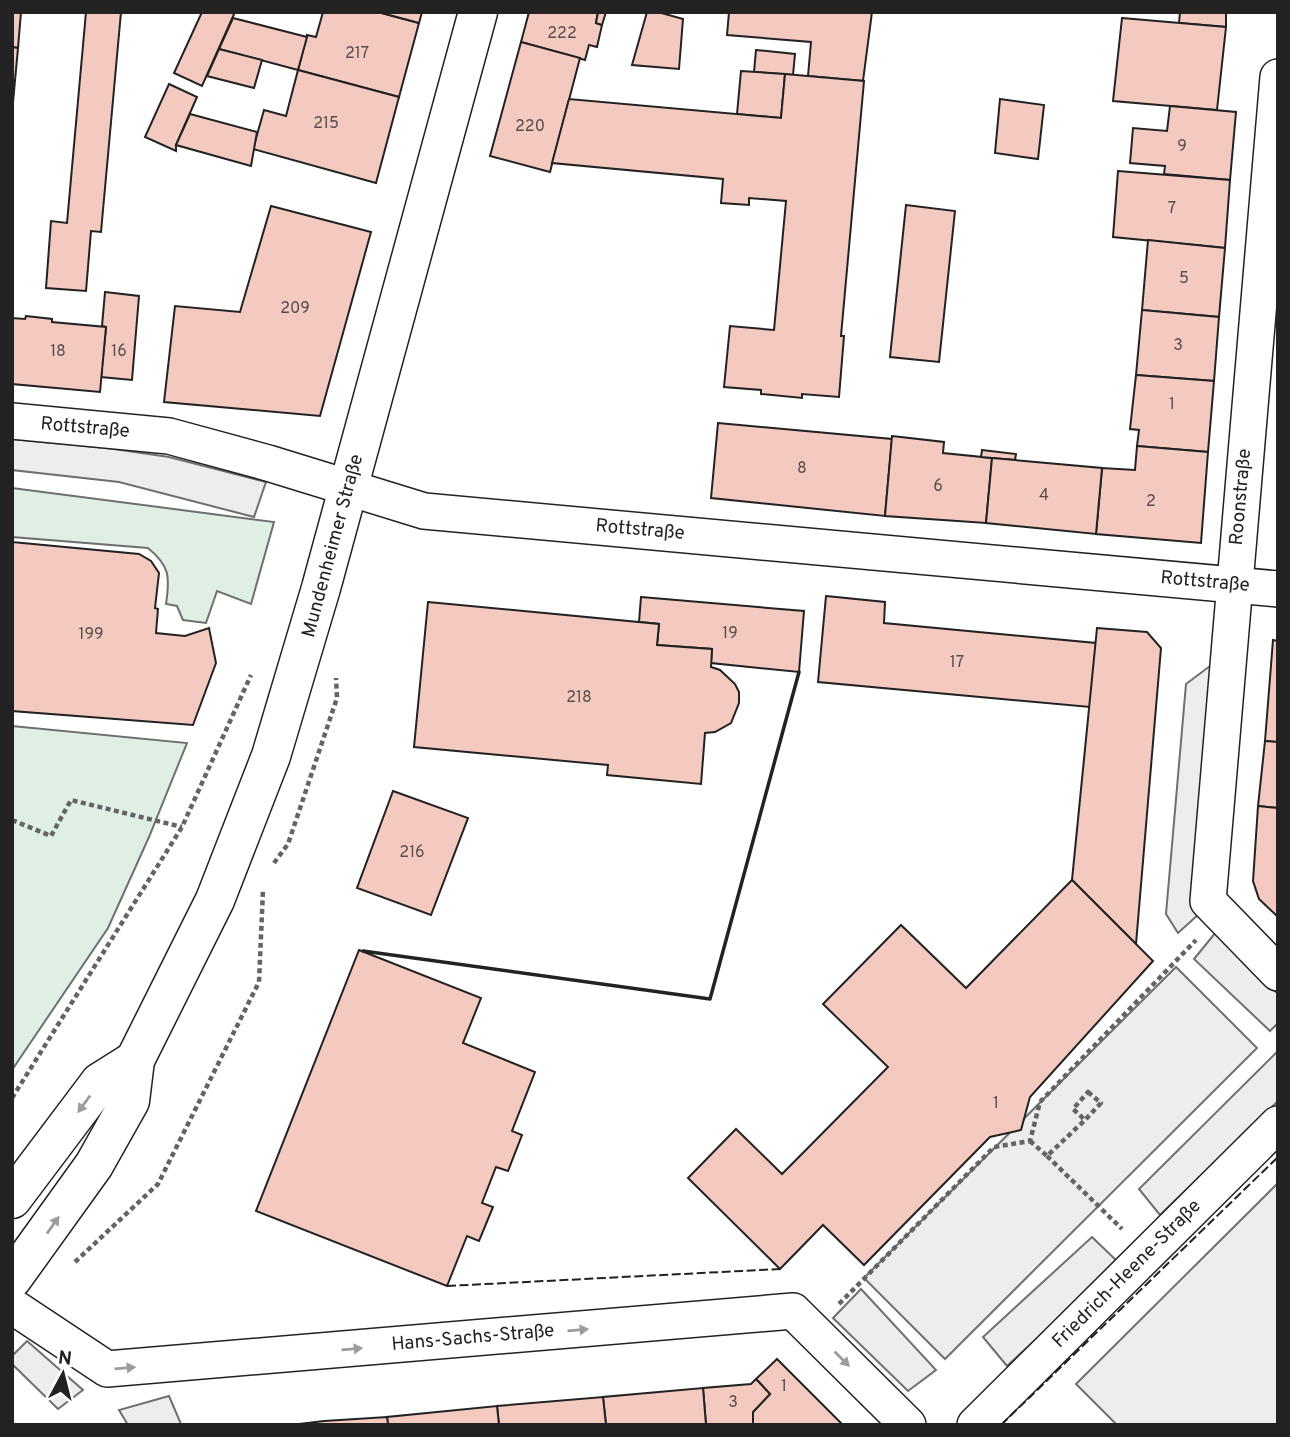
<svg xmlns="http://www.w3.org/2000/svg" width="1290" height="1437" font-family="Overpass,sans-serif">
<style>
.green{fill:#e0efe3;stroke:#6f6f6f;stroke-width:2}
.parking{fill:#ededed;stroke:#6f6f6f;stroke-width:2}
.building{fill:#f3c9c0;stroke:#222;stroke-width:2}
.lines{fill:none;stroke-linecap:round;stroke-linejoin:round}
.minor-casing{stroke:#222;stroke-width:38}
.tertiary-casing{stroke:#222;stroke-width:41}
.path{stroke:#646464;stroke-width:4.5;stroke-dasharray:5 3.5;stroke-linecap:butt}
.minor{stroke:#fff;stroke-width:35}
.tertiary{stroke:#fff;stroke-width:38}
.fence{stroke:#222;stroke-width:2;stroke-dasharray:9 3.5;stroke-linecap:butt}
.wall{stroke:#222;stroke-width:3.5}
.oneway{fill:#9c9c9c}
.labels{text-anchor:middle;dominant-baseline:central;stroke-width:5;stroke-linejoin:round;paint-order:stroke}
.number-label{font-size:16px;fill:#564c4a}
.street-label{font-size:19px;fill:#222;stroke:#fff}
</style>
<rect width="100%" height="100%" fill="#fff"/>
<g class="green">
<path d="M 12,488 L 274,522 L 251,604 L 217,591 L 206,623 L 183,620 L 177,606 L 166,604 C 170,577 170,566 148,548 L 12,537 Z"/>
<path d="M 12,726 L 187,743 L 149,837 L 108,928 L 12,1070 Z"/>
</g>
<g class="parking">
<path d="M 12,439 L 107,448 L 169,457 L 266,482 L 254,517 L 119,482 L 12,470 Z"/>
<path d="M 1214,663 L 1200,913 L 1178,933 L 1166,914 L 1186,684 Z"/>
<path d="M 1216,932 L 1278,994 L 1278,1023 L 1270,1031 L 1194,959 Z"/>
<path d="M 1176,967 L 1257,1048 L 945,1359 L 864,1278 Z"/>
<path d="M 1278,1051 L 1278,1101 L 1160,1215 L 1139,1189 Z"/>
<path d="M 1278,1183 L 1278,1425 L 1117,1425 L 1076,1384 Z"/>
<path d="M 1092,1237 L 1119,1263 L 1007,1366 L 983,1337 Z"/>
<path d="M 861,1289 L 936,1370 L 908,1391 L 833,1318 Z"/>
<path d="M 27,1341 L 83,1390 L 58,1409 L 12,1364 L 12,1356 Z"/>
<path d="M 169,1396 L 181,1424 L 128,1425 L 119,1410 Z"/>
</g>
<g class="building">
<path d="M 12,12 L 21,12 L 18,48 L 12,47 Z"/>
<path d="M 86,12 L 121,12 L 101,232 L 91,231 L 86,291 L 46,288 L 51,221 L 67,223 Z"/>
<path d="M 202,12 L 235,12 L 202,86 L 174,73 Z"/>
<path d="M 323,12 L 378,12 L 419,23 L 399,97 L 298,70 L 307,35 L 316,37 Z"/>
<path d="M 378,12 L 422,12 L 419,23 Z"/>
<path d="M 529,12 L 598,12 L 596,23 L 602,25 L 597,47 L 589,45 L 585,60 L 521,42 Z"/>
<path d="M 598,12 L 606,12 L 602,25 L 596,23 Z"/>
<path d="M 647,12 L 658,12 L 683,19 L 679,69 L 632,65 Z"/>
<path d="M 729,12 L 872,12 L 863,81 L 808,76 L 811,42 L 727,35 Z"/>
<path d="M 1180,12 L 1226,12 L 1226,27 L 1179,23 Z"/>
<path d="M 233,18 L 307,37 L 298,70 L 219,49 Z"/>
<path d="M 1122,18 L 1226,27 L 1217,110 L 1113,101 Z"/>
<path d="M 521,42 L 580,58 L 550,172 L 490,156 Z"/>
<path d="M 12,47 L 18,48 L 12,113 Z"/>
<path d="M 219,49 L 262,60 L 254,88 L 207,76 Z"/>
<path d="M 756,50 L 795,54 L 793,75 L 754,72 Z"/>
<path d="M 298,70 L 399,97 L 376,183 L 253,149 L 264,110 L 286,116 Z"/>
<path d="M 741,71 L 785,74 L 781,118 L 737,114 Z"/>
<path d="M 785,74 L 864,81 L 841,336 L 844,336 L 839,397 L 802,394 L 802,398 L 761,394 L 761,390 L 724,387 L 730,326 L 774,330 L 786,201 L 749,198 L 749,205 L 721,203 L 723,179 L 552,163 L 569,99 L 781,118 Z"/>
<path d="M 169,84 L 197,97 L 176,145 L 176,151 L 145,137 Z"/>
<path d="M 1000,99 L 1044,105 L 1038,159 L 995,153 Z"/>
<path d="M 1170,106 L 1236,112 L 1230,180 L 1164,174 L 1165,166 L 1130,163 L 1133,128 L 1167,131 Z"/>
<path d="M 190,114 L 257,132 L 251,166 L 176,145 Z"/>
<path d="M 1118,171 L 1230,180 L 1225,248 L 1113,237 Z"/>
<path d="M 906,205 L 955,211 L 939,362 L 890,357 Z"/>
<path d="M 271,206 L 371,232 L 320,416 L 164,402 L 175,306 L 240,312 Z"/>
<path d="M 1148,240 L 1225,248 L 1219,317 L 1142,310 Z"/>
<path d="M 105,292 L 139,296 L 132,380 L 101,377 L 106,327 L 102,326 Z"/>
<path d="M 1142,310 L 1219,317 L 1214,381 L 1136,375 Z"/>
<path d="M 26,316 L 52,319 L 52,322 L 106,327 L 100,392 L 12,384 L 12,318 L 25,319 Z"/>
<path d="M 1136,375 L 1214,381 L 1208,452 L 1137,446 L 1139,430 L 1130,429 Z"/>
<path d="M 718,423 L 892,439 L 885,516 L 711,498 Z"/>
<path d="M 892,436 L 944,442 L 943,453 L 992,458 L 986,523 L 885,516 Z"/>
<path d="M 1137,446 L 1208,452 L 1201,543 L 1096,534 L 1102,468 L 1135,470 Z"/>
<path d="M 982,450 L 1016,454 L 1015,460 L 981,457 Z"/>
<path d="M 992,458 L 1102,468 L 1096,534 L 986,523 Z"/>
<path d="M 12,542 L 139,554 L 151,561 L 159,573 L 155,608 L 158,609 L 156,633 L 185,636 L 209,628 L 216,663 L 193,725 L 12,711 Z"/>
<path d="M 826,596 L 885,602 L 884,623 L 1096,643 L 1090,707 L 818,682 Z"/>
<path d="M 641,597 L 804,611 L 799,672 L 711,663 L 712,649 L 657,645 L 659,624 L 639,622 Z"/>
<path d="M 428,602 L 659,624 L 657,645 L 712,649 L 711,667 L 720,670 L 735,684 L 739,692 L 739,703 L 731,723 L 715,732 L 705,733 L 701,784 L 607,775 L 608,765 L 414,747 Z"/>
<path d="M 1097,628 L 1147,632 L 1161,648 L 1136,944 L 1072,880 Z"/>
<path d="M 1273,640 L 1278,641 L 1278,742 L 1265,741 Z"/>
<path d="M 1265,741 L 1278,742 L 1278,808 L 1258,806 Z"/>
<path d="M 393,791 L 468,818 L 431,915 L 357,888 Z"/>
<path d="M 1258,806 L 1278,808 L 1278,917 L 1259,899 L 1253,881 Z"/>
<path d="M 1072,880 L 1153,961 L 1030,1097 L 1021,1130 L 990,1137 L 864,1265 L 823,1225 L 780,1269 L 688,1178 L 736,1129 L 782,1174 L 888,1067 L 823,1004 L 901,925 L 966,988 Z"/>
<path d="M 359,950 L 481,998 L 463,1043 L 535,1072 L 512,1131 L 522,1135 L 508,1171 L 496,1167 L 482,1203 L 493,1207 L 479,1241 L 467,1236 L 447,1286 L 256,1211 Z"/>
<path d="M 777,1359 L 843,1425 L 753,1425 L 753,1412 L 770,1394 L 756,1379 Z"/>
<path d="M 756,1379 L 770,1394 L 753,1412 L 753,1425 L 706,1425 L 703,1388 L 751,1384 Z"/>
<path d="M 703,1388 L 706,1425 L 606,1425 L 603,1397 Z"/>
<path d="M 603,1397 L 606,1425 L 499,1425 L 497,1406 Z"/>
<path d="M 497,1406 L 499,1425 L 388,1425 L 387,1417 Z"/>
<path d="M 387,1417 L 388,1425 L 291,1425 L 324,1421 Z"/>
</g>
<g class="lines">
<g class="minor-casing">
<g id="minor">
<path d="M 1278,77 L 1208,901 L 1278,973"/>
<path d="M 12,421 L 169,436 L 268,463 L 424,511 L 1278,589"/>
<path d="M 12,1306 L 107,1369 L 793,1311 L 908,1425"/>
<path d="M 975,1425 L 1278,1124"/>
</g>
</g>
<g class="tertiary-casing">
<g id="tertiary">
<path d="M 12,1199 L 100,1082 L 135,1060"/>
<path d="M 12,1279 L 94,1165 L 130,1101 L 135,1060 L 215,900 L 271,756 L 321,588 L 478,12"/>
</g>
</g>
<g class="path">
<path d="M 12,820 L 51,836 L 71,800 L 182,827"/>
<path d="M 274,863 L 288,844 L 337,698 L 336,678"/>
<path d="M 1088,1092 L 1101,1103 L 1085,1120 L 1073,1109 Z"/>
<path d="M 12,1098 L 182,827 L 251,675"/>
<path d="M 1030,1141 L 1047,1156 L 1085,1120"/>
<path d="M 1047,1156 L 1122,1229"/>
<path d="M 75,1262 L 158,1184 L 259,982 L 263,890"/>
<path d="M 839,1304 L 994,1147 L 1030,1141 L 1040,1102 L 1196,940"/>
</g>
<use href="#minor" class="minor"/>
<use href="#tertiary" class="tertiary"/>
<g class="fence">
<path d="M 447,1286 L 780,1269"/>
<path d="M 1001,1425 L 1278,1157"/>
</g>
<path class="wall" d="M 363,951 L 710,999 L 799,672"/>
</g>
<defs><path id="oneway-solid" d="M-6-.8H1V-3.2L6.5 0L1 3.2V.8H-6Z" transform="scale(1.75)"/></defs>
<g class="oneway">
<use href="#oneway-solid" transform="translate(84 1104) rotate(126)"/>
<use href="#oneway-solid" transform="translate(53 1225) rotate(-55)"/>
<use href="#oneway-solid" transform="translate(578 1330) rotate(-5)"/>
<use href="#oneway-solid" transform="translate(352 1349) rotate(-5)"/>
<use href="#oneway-solid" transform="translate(842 1359) rotate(45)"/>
<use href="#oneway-solid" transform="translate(125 1368) rotate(-5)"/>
</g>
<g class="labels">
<g class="number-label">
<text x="562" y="34">222</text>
<text x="357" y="54">217</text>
<text x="326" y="124">215</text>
<text x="530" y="127">220</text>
<text x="1182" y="147">9</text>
<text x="1172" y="209">7</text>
<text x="1184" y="279">5</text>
<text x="295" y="309">209</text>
<text x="1178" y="346">3</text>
<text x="58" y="352">18</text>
<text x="119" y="352">16</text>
<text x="1172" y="405">1</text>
<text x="802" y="469">8</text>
<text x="938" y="487">6</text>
<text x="1044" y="496">4</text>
<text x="1151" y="502">2</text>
<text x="730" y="634">19</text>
<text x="91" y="635">199</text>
<text x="957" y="663">17</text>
<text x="579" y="698">218</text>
<text x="412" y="853">216</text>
<text x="996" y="1104">1</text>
<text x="784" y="1387">1</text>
<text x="733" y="1403">3</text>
</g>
<g class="street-label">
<text transform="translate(85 428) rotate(5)">Rottstraße</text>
<text transform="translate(1241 497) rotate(-85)">Roonstraße</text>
<text transform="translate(640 530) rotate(5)">Rottstraße</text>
<text transform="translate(333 546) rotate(-75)">Mundenheimer Straße</text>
<text transform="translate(1205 582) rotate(5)">Rottstraße</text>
<text transform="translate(1127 1274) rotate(-45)">Friedrich-Heene-Straße</text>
<text transform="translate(473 1338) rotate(-5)">Hans-Sachs-Straße</text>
</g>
</g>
<rect width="1290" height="1437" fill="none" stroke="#222222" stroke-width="28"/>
<g transform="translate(63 1374) rotate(7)" stroke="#ffffff" stroke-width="5" paint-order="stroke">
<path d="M0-5L12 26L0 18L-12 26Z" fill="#222222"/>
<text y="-10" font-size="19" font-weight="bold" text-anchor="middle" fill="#222222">N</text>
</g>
</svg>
